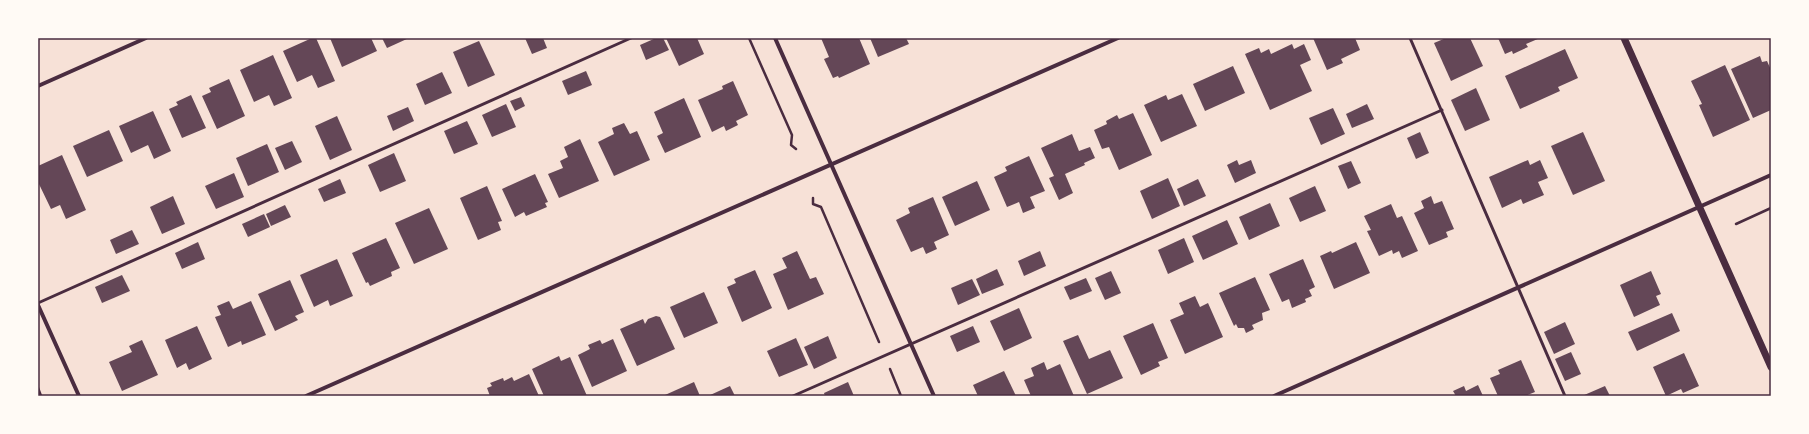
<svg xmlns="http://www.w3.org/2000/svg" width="1809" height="434" font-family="Karla,sans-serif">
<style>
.building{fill:#644757}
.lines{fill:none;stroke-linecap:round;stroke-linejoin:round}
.path{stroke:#4a2c40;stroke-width:2.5}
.service{stroke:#4a2c40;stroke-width:3}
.minor{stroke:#4a2c40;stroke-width:4}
.tertiary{stroke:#4a2c40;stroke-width:7}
.neatline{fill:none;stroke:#4a2c40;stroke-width:1.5}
</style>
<rect width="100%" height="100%" fill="#f7e1d7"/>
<g class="building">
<path d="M 312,38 L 316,38 L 335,81 L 318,88 L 312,75 L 297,82 L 283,51 Z"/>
<path d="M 330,38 L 371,38 L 377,51 L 342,67 Z"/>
<path d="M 382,38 L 409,38 L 387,48 Z"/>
<path d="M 525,38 L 543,38 L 547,48 L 532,54 Z"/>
<path d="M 656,38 L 663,38 L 669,50 L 646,60 L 640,45 Z"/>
<path d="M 666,38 L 697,38 L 704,54 L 679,66 Z"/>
<path d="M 821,38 L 859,38 L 870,64 L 839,78 L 838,76 L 833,78 L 824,59 L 829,57 Z"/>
<path d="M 870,38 L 906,38 L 909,44 L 878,57 Z"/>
<path d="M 1313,38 L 1355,38 L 1360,50 L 1341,59 L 1343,63 L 1327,70 Z"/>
<path d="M 1446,38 L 1470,38 L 1483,66 L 1451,81 L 1434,43 Z"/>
<path d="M 1498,38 L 1540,38 L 1526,44 L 1528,47 L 1513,54 L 1512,51 L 1505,54 Z"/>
<path d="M 479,41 L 495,75 L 468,87 L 453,52 Z"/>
<path d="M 1292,44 L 1294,49 L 1304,44 L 1311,60 L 1300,65 L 1312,91 L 1270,110 L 1245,54 L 1259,48 L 1261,53 L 1269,49 L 1271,54 Z"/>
<path d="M 1565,49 L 1578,78 L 1558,87 L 1560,91 L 1520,109 L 1505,76 Z"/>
<path d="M 273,55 L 292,98 L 274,106 L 269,95 L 254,102 L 240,70 Z"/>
<path d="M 1760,56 L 1762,62 L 1767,61 L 1771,70 L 1771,110 L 1753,118 L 1731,69 Z"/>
<path d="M 1725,65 L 1750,120 L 1713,137 L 1699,105 L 1702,104 L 1691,81 Z"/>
<path d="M 1233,66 L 1245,93 L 1205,111 L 1193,84 Z"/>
<path d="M 586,71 L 592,85 L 568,95 L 562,81 Z"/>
<path d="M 442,72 L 452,93 L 425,105 L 416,84 Z"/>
<path d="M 229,79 L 245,116 L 217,129 L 202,96 L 211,92 L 209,88 Z"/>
<path d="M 733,81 L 748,115 L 736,121 L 738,125 L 726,131 L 724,126 L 712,132 L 698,100 L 723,89 L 722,86 Z"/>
<path d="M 1476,88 L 1490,120 L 1465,131 L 1451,100 Z"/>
<path d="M 1182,94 L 1197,126 L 1161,142 L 1144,105 L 1166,95 L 1168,100 Z"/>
<path d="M 191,95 L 206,128 L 182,138 L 169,109 L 178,105 L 176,102 Z"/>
<path d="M 521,97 L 525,106 L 515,111 L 510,101 Z"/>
<path d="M 684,98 L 701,137 L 665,153 L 657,136 L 663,133 L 654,112 Z"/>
<path d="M 506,104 L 516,127 L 492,137 L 482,115 Z"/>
<path d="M 1367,104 L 1374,119 L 1352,128 L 1346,114 Z"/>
<path d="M 408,107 L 414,121 L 393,131 L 387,116 Z"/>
<path d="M 1333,108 L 1345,134 L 1321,145 L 1309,118 Z"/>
<path d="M 153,111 L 171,151 L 154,159 L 148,145 L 131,153 L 119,126 Z"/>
<path d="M 1133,113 L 1152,155 L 1119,170 L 1109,147 L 1102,149 L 1094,130 L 1107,124 L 1106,121 L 1117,115 L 1119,119 Z"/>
<path d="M 337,116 L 352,150 L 330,160 L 315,126 Z"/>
<path d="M 467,121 L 478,144 L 454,154 L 444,131 Z"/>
<path d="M 624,123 L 630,134 L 637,131 L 650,160 L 614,176 L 598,142 L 614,134 L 612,128 Z"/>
<path d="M 109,130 L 123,161 L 87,177 L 73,146 Z"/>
<path d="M 1420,132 L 1429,153 L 1416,159 L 1407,138 Z"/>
<path d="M 1583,132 L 1605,181 L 1573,195 L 1551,146 Z"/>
<path d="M 1072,134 L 1079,151 L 1090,147 L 1095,158 L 1084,163 L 1085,165 L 1065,174 L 1073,193 L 1059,200 L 1049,178 L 1054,176 L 1041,148 Z"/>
<path d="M 580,139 L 599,181 L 559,198 L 548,174 L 563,168 L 560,161 L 568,157 L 564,147 Z"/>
<path d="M 292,141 L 302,162 L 285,170 L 275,148 Z"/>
<path d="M 267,144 L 279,172 L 248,186 L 236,158 Z"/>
<path d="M 394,153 L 406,181 L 380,192 L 368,165 Z"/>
<path d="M 62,155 L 86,210 L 66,219 L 60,205 L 51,209 L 38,182 L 38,166 Z"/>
<path d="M 1029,156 L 1045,191 L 1030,197 L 1035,208 L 1023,213 L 1019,202 L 1007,207 L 994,177 L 1007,171 L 1005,167 Z"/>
<path d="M 1237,160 L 1239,165 L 1251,160 L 1256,173 L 1235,183 L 1227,165 Z"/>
<path d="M 1528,160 L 1530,165 L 1540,160 L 1548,178 L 1538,182 L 1544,195 L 1523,204 L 1521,199 L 1502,208 L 1489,177 Z"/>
<path d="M 1351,161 L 1361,183 L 1348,189 L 1338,166 Z"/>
<path d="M 234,173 L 244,197 L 216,209 L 205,186 Z"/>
<path d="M 535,174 L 548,202 L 545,203 L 547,207 L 526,216 L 524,212 L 515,217 L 502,189 Z"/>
<path d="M 1168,178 L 1180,206 L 1152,219 L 1140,191 Z"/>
<path d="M 340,179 L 346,193 L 324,202 L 318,189 Z"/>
<path d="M 1198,179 L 1206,196 L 1184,206 L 1177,189 Z"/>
<path d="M 977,181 L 990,210 L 955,226 L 942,197 Z"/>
<path d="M 487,186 L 502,221 L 498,222 L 501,230 L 478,240 L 460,198 Z"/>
<path d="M 1315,186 L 1326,211 L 1300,222 L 1289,198 Z"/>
<path d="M 173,196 L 185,224 L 162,234 L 150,207 Z"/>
<path d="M 1431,196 L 1434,204 L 1442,201 L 1454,229 L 1446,232 L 1448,237 L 1429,245 L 1414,213 L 1424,208 L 1421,201 Z"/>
<path d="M 933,197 L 949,235 L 934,242 L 937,249 L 926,254 L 923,247 L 911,252 L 896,220 L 910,213 L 908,208 Z"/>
<path d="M 1270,203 L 1280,226 L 1249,240 L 1239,217 Z"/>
<path d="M 1391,204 L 1397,218 L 1402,216 L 1418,251 L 1402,258 L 1399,251 L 1393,254 L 1392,250 L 1379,256 L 1367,231 L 1371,230 L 1364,216 Z"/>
<path d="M 285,205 L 291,217 L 271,226 L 266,214 Z"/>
<path d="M 429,208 L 448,249 L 414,264 L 395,223 Z"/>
<path d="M 264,214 L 270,227 L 248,237 L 242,224 Z"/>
<path d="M 1227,220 L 1238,244 L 1203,260 L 1192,236 Z"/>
<path d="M 132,230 L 139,244 L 116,254 L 110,240 Z"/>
<path d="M 386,238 L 400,268 L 391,272 L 392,276 L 370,286 L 368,282 L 366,283 L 352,253 Z"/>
<path d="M 1184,238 L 1194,262 L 1168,274 L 1158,250 Z"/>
<path d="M 198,242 L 205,259 L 182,269 L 175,253 Z"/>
<path d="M 1356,242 L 1370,273 L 1334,289 L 1320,256 L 1331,251 L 1332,253 Z"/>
<path d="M 797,251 L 810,279 L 816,277 L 824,294 L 788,310 L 773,274 L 787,268 L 782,258 Z"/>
<path d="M 1040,251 L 1046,266 L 1024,276 L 1018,261 Z"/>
<path d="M 337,259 L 353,296 L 330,306 L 328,300 L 314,307 L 300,275 Z"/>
<path d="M 1303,259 L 1315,287 L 1309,290 L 1312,296 L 1305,299 L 1306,302 L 1292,308 L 1289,299 L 1282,302 L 1269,274 Z"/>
<path d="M 997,269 L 1004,285 L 982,294 L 976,279 Z"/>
<path d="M 755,270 L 772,308 L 742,322 L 727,287 L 736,283 L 734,279 Z"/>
<path d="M 1111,271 L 1121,293 L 1105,300 L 1095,278 Z"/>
<path d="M 1651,271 L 1661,294 L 1656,296 L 1660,305 L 1634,317 L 1620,285 Z"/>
<path d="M 122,275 L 130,291 L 102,303 L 95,287 Z"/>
<path d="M 1255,277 L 1270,310 L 1262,313 L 1263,320 L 1252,325 L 1254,329 L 1246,333 L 1244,328 L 1238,328 L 1236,324 L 1234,326 L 1219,293 Z"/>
<path d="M 1086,278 L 1092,291 L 1070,300 L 1064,287 Z"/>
<path d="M 972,279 L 980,295 L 958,305 L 951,288 Z"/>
<path d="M 290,280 L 304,312 L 295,316 L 298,320 L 275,331 L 258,294 Z"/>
<path d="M 704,292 L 718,323 L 684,338 L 670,307 Z"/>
<path d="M 1195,296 L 1200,307 L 1208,303 L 1223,337 L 1185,354 L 1170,320 L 1184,314 L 1179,303 Z"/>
<path d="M 229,301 L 233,309 L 251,301 L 266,335 L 242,345 L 241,341 L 228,347 L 215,317 L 221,315 L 217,306 Z"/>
<path d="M 1019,308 L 1032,338 L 1004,351 L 990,321 Z"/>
<path d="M 1672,313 L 1680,331 L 1637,351 L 1628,332 Z"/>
<path d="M 656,316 L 660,317 L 675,349 L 637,366 L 620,329 L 643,319 L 645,324 L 648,319 Z"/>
<path d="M 1565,322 L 1575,344 L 1554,354 L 1544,332 Z"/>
<path d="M 1153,323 L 1168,358 L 1158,362 L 1160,366 L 1141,375 L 1123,336 Z"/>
<path d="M 197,326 L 212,359 L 189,370 L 186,363 L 177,368 L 165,340 Z"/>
<path d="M 973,326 L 980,342 L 957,352 L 950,336 Z"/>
<path d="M 1078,335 L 1089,359 L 1110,350 L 1123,378 L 1087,394 L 1063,341 Z"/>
<path d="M 828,336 L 837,358 L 814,369 L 804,347 Z"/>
<path d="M 796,338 L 808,365 L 779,377 L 767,351 Z"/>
<path d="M 613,339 L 627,371 L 592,387 L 578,355 L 590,349 L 588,345 L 600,340 L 602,344 Z"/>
<path d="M 142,340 L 158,375 L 122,391 L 109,362 L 132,352 L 129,346 Z"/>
<path d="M 1571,352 L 1581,374 L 1565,381 L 1555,359 Z"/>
<path d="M 1684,353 L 1699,386 L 1683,393 L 1681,389 L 1666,396 L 1653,367 Z"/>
<path d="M 559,356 L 561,361 L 570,357 L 587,396 L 544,396 L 532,369 Z"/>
<path d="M 1521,360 L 1535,392 L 1525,396 L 1498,396 L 1490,378 L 1500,374 L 1498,370 Z"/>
<path d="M 1044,362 L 1047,370 L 1060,364 L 1074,396 L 1031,396 L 1024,380 L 1034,376 L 1031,368 Z"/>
<path d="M 1004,371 L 1016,396 L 978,396 L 973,385 Z"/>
<path d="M 529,374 L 539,396 L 490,396 L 487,388 L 492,386 L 490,383 L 503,378 L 504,381 L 512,377 L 514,381 Z"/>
<path d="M 694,382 L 700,396 L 666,396 L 665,395 Z"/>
<path d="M 848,382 L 854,396 L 825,396 L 824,393 Z"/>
<path d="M 1478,385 L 1483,396 L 1456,396 L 1453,391 L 1464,386 L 1466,391 Z"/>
<path d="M 730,386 L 735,396 L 708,396 Z"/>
<path d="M 1605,386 L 1610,396 L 1582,396 Z"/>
</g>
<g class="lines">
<g class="path">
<path d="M 749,38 L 792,135 L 791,145 L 796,149"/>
<path d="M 813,198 L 813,204 L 821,207 L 879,342"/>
<path d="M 1736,224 L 1771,208"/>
<path d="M 890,369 L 901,396"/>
<path d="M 38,388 L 41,396"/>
</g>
<g class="service">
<path d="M 1410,38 L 1565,396"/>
<path d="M 38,303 L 631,38"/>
<path d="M 793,396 L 1442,110"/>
</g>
<g class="minor">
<path d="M 775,38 L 934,396"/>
<path d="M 38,86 L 146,38"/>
<path d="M 38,305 L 79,396"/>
<path d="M 306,396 L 1118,38"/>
<path d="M 1274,396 L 1771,175"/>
</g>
<path class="tertiary" d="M 1624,38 L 1771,367"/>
</g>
<rect width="1809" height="434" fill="none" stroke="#fffaf5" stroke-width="78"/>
<rect x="39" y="39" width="1731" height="356" class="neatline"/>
</svg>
